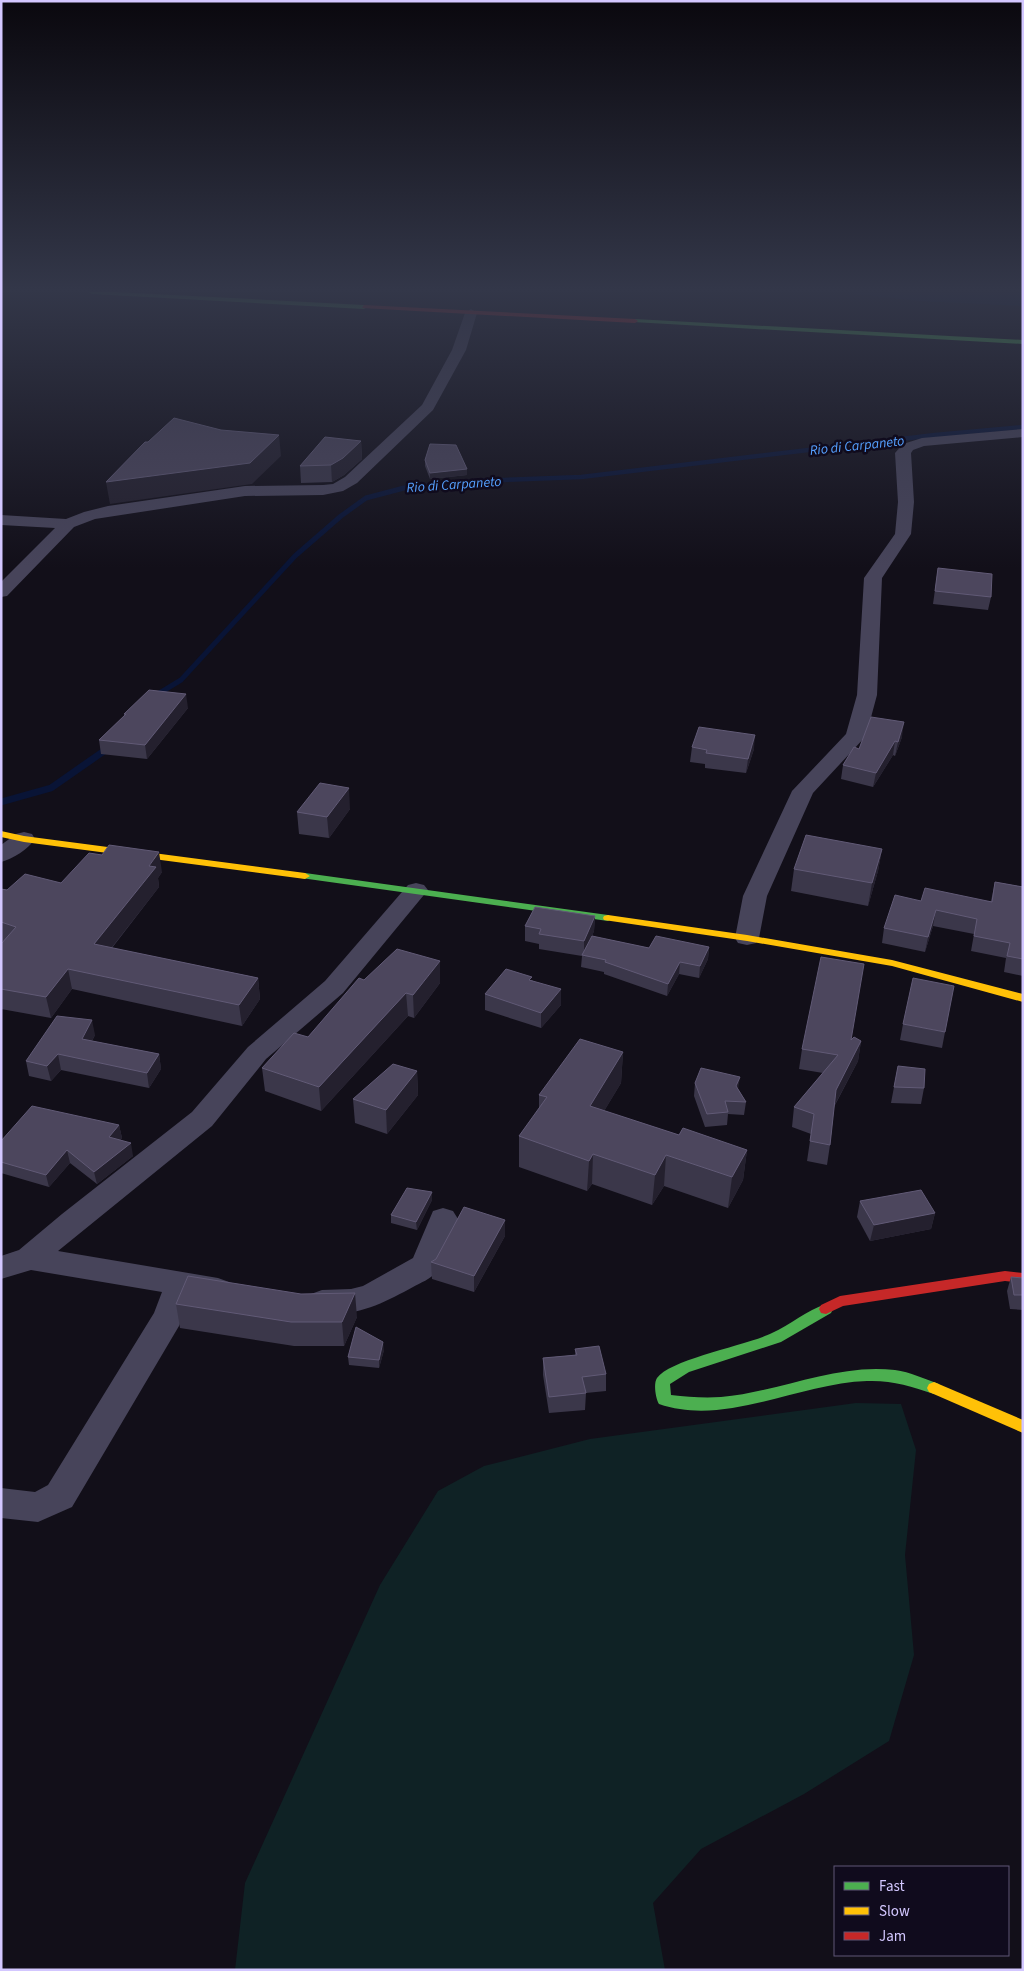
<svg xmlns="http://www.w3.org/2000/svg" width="1024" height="1971" font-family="'Source Sans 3',sans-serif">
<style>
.green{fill:#0f2225}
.water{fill:#091436}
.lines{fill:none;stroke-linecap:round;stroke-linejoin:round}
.stream-far2{stroke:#091436;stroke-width:4.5}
.stream-far1{stroke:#091436;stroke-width:5}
.stream{stroke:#091436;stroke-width:7}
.street{fill:#47445a;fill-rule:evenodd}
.fast{fill:#4caf50;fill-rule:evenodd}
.slow{fill:#ffc107;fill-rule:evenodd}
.jam{fill:#c62828;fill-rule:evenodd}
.wall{fill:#3b374a}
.shaded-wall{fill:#24202e}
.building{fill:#4c465d;stroke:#615a76}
.labels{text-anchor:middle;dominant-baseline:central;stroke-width:5;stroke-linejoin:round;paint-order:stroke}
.far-water-label{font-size:14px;font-style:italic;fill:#55a0ff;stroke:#100b1d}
</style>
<rect width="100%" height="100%" fill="#120f19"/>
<path class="green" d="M 856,1403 L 901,1404 L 916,1450 L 905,1555 L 914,1655 L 889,1741 L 804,1794 L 701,1849 L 653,1903 L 665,1970 L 235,1970 L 245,1883 L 380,1585 L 438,1491 L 484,1466 L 590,1439 Z"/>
<path class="water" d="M 837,292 L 1023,292 L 1023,306 L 919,301 Z"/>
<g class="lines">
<path class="stream-far2" d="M 478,481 L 581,477 L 935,435 L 1023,427"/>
<path class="stream-far1" d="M 153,697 L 181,680 L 295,556 L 341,516 L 366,498 L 404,488 L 497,480"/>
<path class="stream" d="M 1,802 L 51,788 L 104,751 L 108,746"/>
<g class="street">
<path d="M 471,309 L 477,313 L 466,350 L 433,410 L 357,483 L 343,491 L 323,495 L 245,496 L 95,519 L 74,527 L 7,596 L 1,597 L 1,582 L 55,528 L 1,525 L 1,515 L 66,519 L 84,512 L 108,506 L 245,486 L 323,485 L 333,484 L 345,477 L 422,405 L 452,350 L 465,313 Z"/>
<path d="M 1023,429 L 1023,437 L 924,446 L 913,450 L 911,453 L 914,502 L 911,534 L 882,578 L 877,695 L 866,736 L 813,793 L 767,896 L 759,938 L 756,943 L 747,945 L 738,943 L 735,938 L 743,896 L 792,791 L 846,734 L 857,695 L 864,578 L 895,534 L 898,502 L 895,453 L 903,444 L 922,438 Z"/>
<path d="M 24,832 L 32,834 L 35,839 C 28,849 13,859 1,862 L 1,845 L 16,834 Z"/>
<path d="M 416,883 L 424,885 L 428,890 L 343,993 L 266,1059 L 212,1126 L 58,1251 L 218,1278 L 229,1282 L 233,1290 L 229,1298 L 218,1302 L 191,1297 L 179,1326 L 72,1507 L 38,1522 L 1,1518 L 1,1488 L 35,1492 L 48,1485 L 154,1313 L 162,1292 L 31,1270 L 1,1279 L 1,1256 L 19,1250 L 62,1214 L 192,1112 L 248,1047 L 325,981 L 408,885 Z"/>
<path d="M 443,1208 L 453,1211 L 458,1219 C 452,1237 447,1257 436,1272 C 431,1279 420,1283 413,1287 C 382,1304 347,1322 311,1310 L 307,1302 L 311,1294 L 322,1290 L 351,1289 L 363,1286 L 413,1258 L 433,1211 Z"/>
</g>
<g class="fast">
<path d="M 89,292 L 116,292 L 364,305 L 367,307 L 364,309 L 92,294 Z"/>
<path d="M 635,319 L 1023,340 L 1023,344 L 633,322 Z"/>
<path d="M 305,873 L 608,915 L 613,918 L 608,921 L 301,878 L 300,876 Z"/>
<path d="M 826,1304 L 831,1305 L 833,1309 L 831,1313 L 781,1342 L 689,1372 L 670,1384 L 671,1395 C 688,1397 704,1398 721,1397 C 779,1392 836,1363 895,1370 C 910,1372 925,1379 939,1384 L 941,1388 L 939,1392 L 934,1394 C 911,1386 891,1380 867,1381 C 799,1383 726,1427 659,1404 C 656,1399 653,1384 657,1378 C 670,1359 748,1345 772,1333 C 790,1325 807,1310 826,1304 Z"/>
</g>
<g class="slow">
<path d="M 1,831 L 24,836 L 305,873 L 310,876 L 305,879 L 24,842 L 1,837 Z"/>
<path d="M 608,915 L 747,935 L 892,960 L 1023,994 L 1023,1002 L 892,966 L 747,941 L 604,920 L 603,918 L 604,916 Z"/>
<path d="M 934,1382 L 1023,1420 L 1023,1433 L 929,1392 L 927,1388 L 929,1384 Z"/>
</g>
<g class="jam">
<path d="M 364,305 L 635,319 L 638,321 L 635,323 L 362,308 Z"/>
<path d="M 1005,1271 L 1023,1273 L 1023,1283 L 1005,1281 L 843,1306 L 826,1314 L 821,1313 L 819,1309 L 821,1305 L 840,1296 Z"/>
</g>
</g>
<g class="wall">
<path d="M 361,441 L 362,459 L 344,475 L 332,482 L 301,483 L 300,466 Z"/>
<path d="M 425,460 L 467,469 L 467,475 L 430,479 L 425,466 Z"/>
<path d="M 938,568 L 991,597 L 988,610 L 933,604 Z"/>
<path d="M 188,708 L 147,759 L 101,754 L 99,740 L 124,716 L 124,714 Z"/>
<path d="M 902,737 L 895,756 L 893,755 L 873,787 L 841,779 L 843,765 L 859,749 Z"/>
<path d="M 692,747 L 754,749 L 746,773 L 705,768 L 705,764 L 690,762 Z"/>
<path d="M 350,809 L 329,838 L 299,834 L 297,812 Z"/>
<path d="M 882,849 L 878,871 L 868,906 L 791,891 L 794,869 Z"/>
<path d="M 162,872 L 158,878 L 159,887 L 112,948 L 258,978 L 260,999 L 242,1026 L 72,989 L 51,1018 L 1,1009 L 1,944 L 3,942 L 1,941 L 1,889 L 7,890 L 61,883 Z"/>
<path d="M 995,882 L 1023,887 L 1023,976 L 1004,972 L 1006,958 L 971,951 L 974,934 L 933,926 L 925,952 L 882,943 L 884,928 L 921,901 L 991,901 Z"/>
<path d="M 595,916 L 594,931 L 592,936 L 649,948 L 709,947 L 708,959 L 699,978 L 679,974 L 667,996 L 604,974 L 604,972 L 581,967 L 582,956 L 539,949 L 539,944 L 525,941 L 525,926 Z"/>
<path d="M 364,980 L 440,983 L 414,1018 L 408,1016 L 321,1111 L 265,1091 L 262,1068 L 308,1037 Z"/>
<path d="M 532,980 L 561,1005 L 541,1028 L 485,1010 L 485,994 Z"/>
<path d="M 903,1024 L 945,1032 L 942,1048 L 900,1040 Z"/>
<path d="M 95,1035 L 92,1041 L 159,1054 L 161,1069 L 149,1088 L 61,1070 L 51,1081 L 29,1076 L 26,1061 Z"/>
<path d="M 851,1040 L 861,1041 L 858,1061 L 834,1107 L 830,1145 L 827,1165 L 807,1161 L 811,1134 L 792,1127 L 794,1107 L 823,1073 L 799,1069 L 802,1049 Z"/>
<path d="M 623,1052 L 621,1083 L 604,1111 L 679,1135 L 747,1150 L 743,1180 L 728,1208 L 664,1186 L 652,1205 L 592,1184 L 587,1191 L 519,1167 L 519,1136 L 539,1109 L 539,1095 Z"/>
<path d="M 898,1066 L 924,1088 L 921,1104 L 891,1103 Z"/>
<path d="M 417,1071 L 418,1095 L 387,1134 L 355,1123 L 353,1099 Z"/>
<path d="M 695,1083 L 738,1089 L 746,1102 L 744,1115 L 728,1114 L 727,1125 L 705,1127 L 694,1096 Z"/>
<path d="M 119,1125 L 122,1138 L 120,1140 L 133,1156 L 97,1184 L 70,1163 L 49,1187 L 1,1173 L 1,1141 Z"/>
<path d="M 432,1200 L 417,1230 L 391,1223 L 391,1215 Z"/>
<path d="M 860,1201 L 935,1213 L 931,1229 L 870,1241 L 857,1217 Z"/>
<path d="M 505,1220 L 505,1236 L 474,1292 L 432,1279 L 431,1262 Z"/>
<path d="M 1011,1277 L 1023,1278 L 1023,1310 L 1010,1309 L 1007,1291 Z"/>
<path d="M 176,1304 L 357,1317 L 344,1346 L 294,1346 L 180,1328 Z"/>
<path d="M 575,1349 L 606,1374 L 606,1391 L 586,1393 L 585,1410 L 549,1413 L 543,1375 L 543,1358 L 575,1355 Z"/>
<path d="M 384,1350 L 379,1368 L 349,1365 L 348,1357 Z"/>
</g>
<g class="shaded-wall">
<path d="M 279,435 L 281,456 L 252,484 L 110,504 L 106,482 Z"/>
<path d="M 361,441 L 362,459 L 344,475 L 332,482 L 331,465 Z"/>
<path d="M 467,469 L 467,475 L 430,479 L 430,473 Z"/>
<path d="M 186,694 L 188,708 L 147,759 L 145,745 Z"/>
<path d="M 904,722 L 902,737 L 895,756 L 898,742 Z"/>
<path d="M 755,735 L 754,749 L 746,773 L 748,759 Z"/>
<path d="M 895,741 L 893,755 L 873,787 L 876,773 Z"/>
<path d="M 349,788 L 350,809 L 329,838 L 327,817 Z"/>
<path d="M 882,849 L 878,871 L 868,906 L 872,883 Z"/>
<path d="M 159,852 L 162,872 L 158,878 L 159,887 L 98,965 L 94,944 Z"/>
<path d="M 936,910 L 933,926 L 925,952 L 928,937 Z"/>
<path d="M 595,916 L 594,931 L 584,957 L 584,941 Z"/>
<path d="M 709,947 L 708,959 L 699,978 L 700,966 Z"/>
<path d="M 440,961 L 440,983 L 414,1018 L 413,995 Z"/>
<path d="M 680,962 L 679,974 L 667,996 L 668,984 Z"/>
<path d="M 68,969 L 72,989 L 51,1018 L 46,997 Z"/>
<path d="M 258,978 L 260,999 L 242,1026 L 239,1005 Z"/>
<path d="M 561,989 L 561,1005 L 541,1028 L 541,1013 Z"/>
<path d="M 406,993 L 408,1016 L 321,1111 L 319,1087 Z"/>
<path d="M 92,1020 L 95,1035 L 85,1054 L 82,1039 Z"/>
<path d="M 861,1041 L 858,1061 L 832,1110 L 836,1090 Z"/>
<path d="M 623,1052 L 621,1083 L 589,1136 L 590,1106 Z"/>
<path d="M 58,1054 L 61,1070 L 51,1081 L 47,1066 Z"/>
<path d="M 159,1054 L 161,1069 L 149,1088 L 147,1073 Z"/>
<path d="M 417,1071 L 418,1095 L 387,1134 L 386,1110 Z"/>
<path d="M 740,1077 L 738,1090 L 736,1086 Z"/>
<path d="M 119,1125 L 122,1138 L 111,1149 L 109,1137 Z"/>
<path d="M 131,1143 L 133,1156 L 97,1184 L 94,1172 Z"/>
<path d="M 67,1150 L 70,1163 L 49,1187 L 46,1175 Z"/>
<path d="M 747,1150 L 743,1180 L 728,1208 L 732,1177 Z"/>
<path d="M 593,1154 L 592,1184 L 587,1191 L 589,1161 Z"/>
<path d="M 666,1155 L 664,1186 L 652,1205 L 655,1175 Z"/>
<path d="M 432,1192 L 432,1200 L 417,1230 L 416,1222 Z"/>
<path d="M 935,1213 L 931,1229 L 870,1241 L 874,1225 Z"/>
<path d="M 505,1220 L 505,1236 L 474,1292 L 474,1276 Z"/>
<path d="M 355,1293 L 357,1317 L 344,1346 L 342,1322 Z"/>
<path d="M 383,1342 L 384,1350 L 379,1368 L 379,1360 Z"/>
</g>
<g class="building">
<path d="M 174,418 L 221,430 L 279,435 L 250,463 L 106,482 L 145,442 L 148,442 Z"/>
<path d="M 325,437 L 361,441 L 343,458 L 331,465 L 300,466 Z"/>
<path d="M 430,444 L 456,445 L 467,469 L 430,473 L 425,460 Z"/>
<path d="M 938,568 L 992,574 L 991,597 L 935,591 Z"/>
<path d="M 149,690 L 186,694 L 145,745 L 99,740 L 126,714 L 124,714 Z"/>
<path d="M 871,717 L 904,722 L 898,742 L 895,741 L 876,773 L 843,765 L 854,747 L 859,749 Z"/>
<path d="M 699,727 L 755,735 L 748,759 L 706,753 L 707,750 L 692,747 Z"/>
<path d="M 320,783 L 349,788 L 327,817 L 297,812 Z"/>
<path d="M 806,835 L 882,849 L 872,883 L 794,869 Z"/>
<path d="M 109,845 L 159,852 L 149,866 L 156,867 L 94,944 L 258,978 L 239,1005 L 68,969 L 46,997 L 1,989 L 1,944 L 16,927 L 1,922 L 1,889 L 7,890 L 25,874 L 61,883 L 89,853 L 102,855 Z"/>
<path d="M 995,882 L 1023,887 L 1023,959 L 1007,956 L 1010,943 L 974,936 L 977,919 L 936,910 L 928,937 L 884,928 L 895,895 L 921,901 L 925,888 L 992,902 Z"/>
<path d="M 535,907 L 595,916 L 584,941 L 539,934 L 541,929 L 525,926 Z"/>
<path d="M 592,936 L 649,948 L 656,936 L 709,947 L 700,966 L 680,962 L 668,984 L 605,962 L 606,960 L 582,955 Z"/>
<path d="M 397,949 L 440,961 L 413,995 L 406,993 L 319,1087 L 262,1068 L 294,1033 L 308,1037 L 359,978 L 364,980 Z"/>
<path d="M 821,957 L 864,964 L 851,1040 L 854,1037 L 861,1041 L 836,1090 L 830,1145 L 810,1141 L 814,1114 L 794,1107 L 838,1055 L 802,1049 Z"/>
<path d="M 506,969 L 532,977 L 529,980 L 561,989 L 541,1013 L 485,994 Z"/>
<path d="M 913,978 L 954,986 L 945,1032 L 903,1024 Z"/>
<path d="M 57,1016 L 92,1020 L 82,1039 L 159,1054 L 147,1073 L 58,1054 L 47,1066 L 26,1061 Z"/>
<path d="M 580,1039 L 623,1052 L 590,1106 L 679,1135 L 683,1128 L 747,1150 L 732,1177 L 666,1155 L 655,1175 L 593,1154 L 589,1161 L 519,1136 L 547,1097 L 539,1095 Z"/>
<path d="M 393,1064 L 417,1071 L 386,1110 L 353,1099 Z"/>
<path d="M 898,1066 L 925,1069 L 924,1088 L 894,1087 Z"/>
<path d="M 701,1068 L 740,1077 L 736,1086 L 746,1102 L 725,1101 L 728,1112 L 707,1114 L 695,1083 Z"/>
<path d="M 32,1106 L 119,1125 L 109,1137 L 131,1143 L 94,1172 L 67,1150 L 46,1175 L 1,1162 L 1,1141 Z"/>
<path d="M 407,1188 L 432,1192 L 416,1222 L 391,1215 Z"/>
<path d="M 921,1190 L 935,1213 L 874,1225 L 860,1201 Z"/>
<path d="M 464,1207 L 505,1220 L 474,1276 L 431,1262 L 436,1259 Z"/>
<path d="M 188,1276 L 301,1294 L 355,1293 L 342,1322 L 291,1322 L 176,1304 Z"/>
<path d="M 1011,1277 L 1023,1278 L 1023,1295 L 1014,1295 Z"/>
<path d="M 356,1327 L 383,1342 L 379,1360 L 348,1357 Z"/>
<path d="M 599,1346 L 606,1374 L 582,1377 L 586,1393 L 549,1397 L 543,1358 L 577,1355 L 575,1349 Z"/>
</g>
<linearGradient id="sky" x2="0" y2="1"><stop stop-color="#0a080e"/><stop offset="0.51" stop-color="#333749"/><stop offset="1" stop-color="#333749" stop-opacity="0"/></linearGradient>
<rect width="1024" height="568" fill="url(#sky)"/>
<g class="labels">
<g class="far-water-label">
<text transform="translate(857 446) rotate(-6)">Rio di Carpaneto</text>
<text transform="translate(454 485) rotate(-4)">Rio di Carpaneto</text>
</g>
</g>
<rect width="1024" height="1971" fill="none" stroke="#d3c7ff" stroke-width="5"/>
<rect x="834" y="1866" width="175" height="90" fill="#100b1d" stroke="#5e5677"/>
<rect x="844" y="1882" width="25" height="8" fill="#4caf50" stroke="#5e5677"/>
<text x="879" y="1891" font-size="15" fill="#d3c7ff">Fast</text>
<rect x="844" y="1907" width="25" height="8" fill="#ffc107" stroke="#5e5677"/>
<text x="879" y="1916" font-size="15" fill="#d3c7ff">Slow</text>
<rect x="844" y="1932" width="25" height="8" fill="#c62828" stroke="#5e5677"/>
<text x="879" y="1941" font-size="15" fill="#d3c7ff">Jam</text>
</svg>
